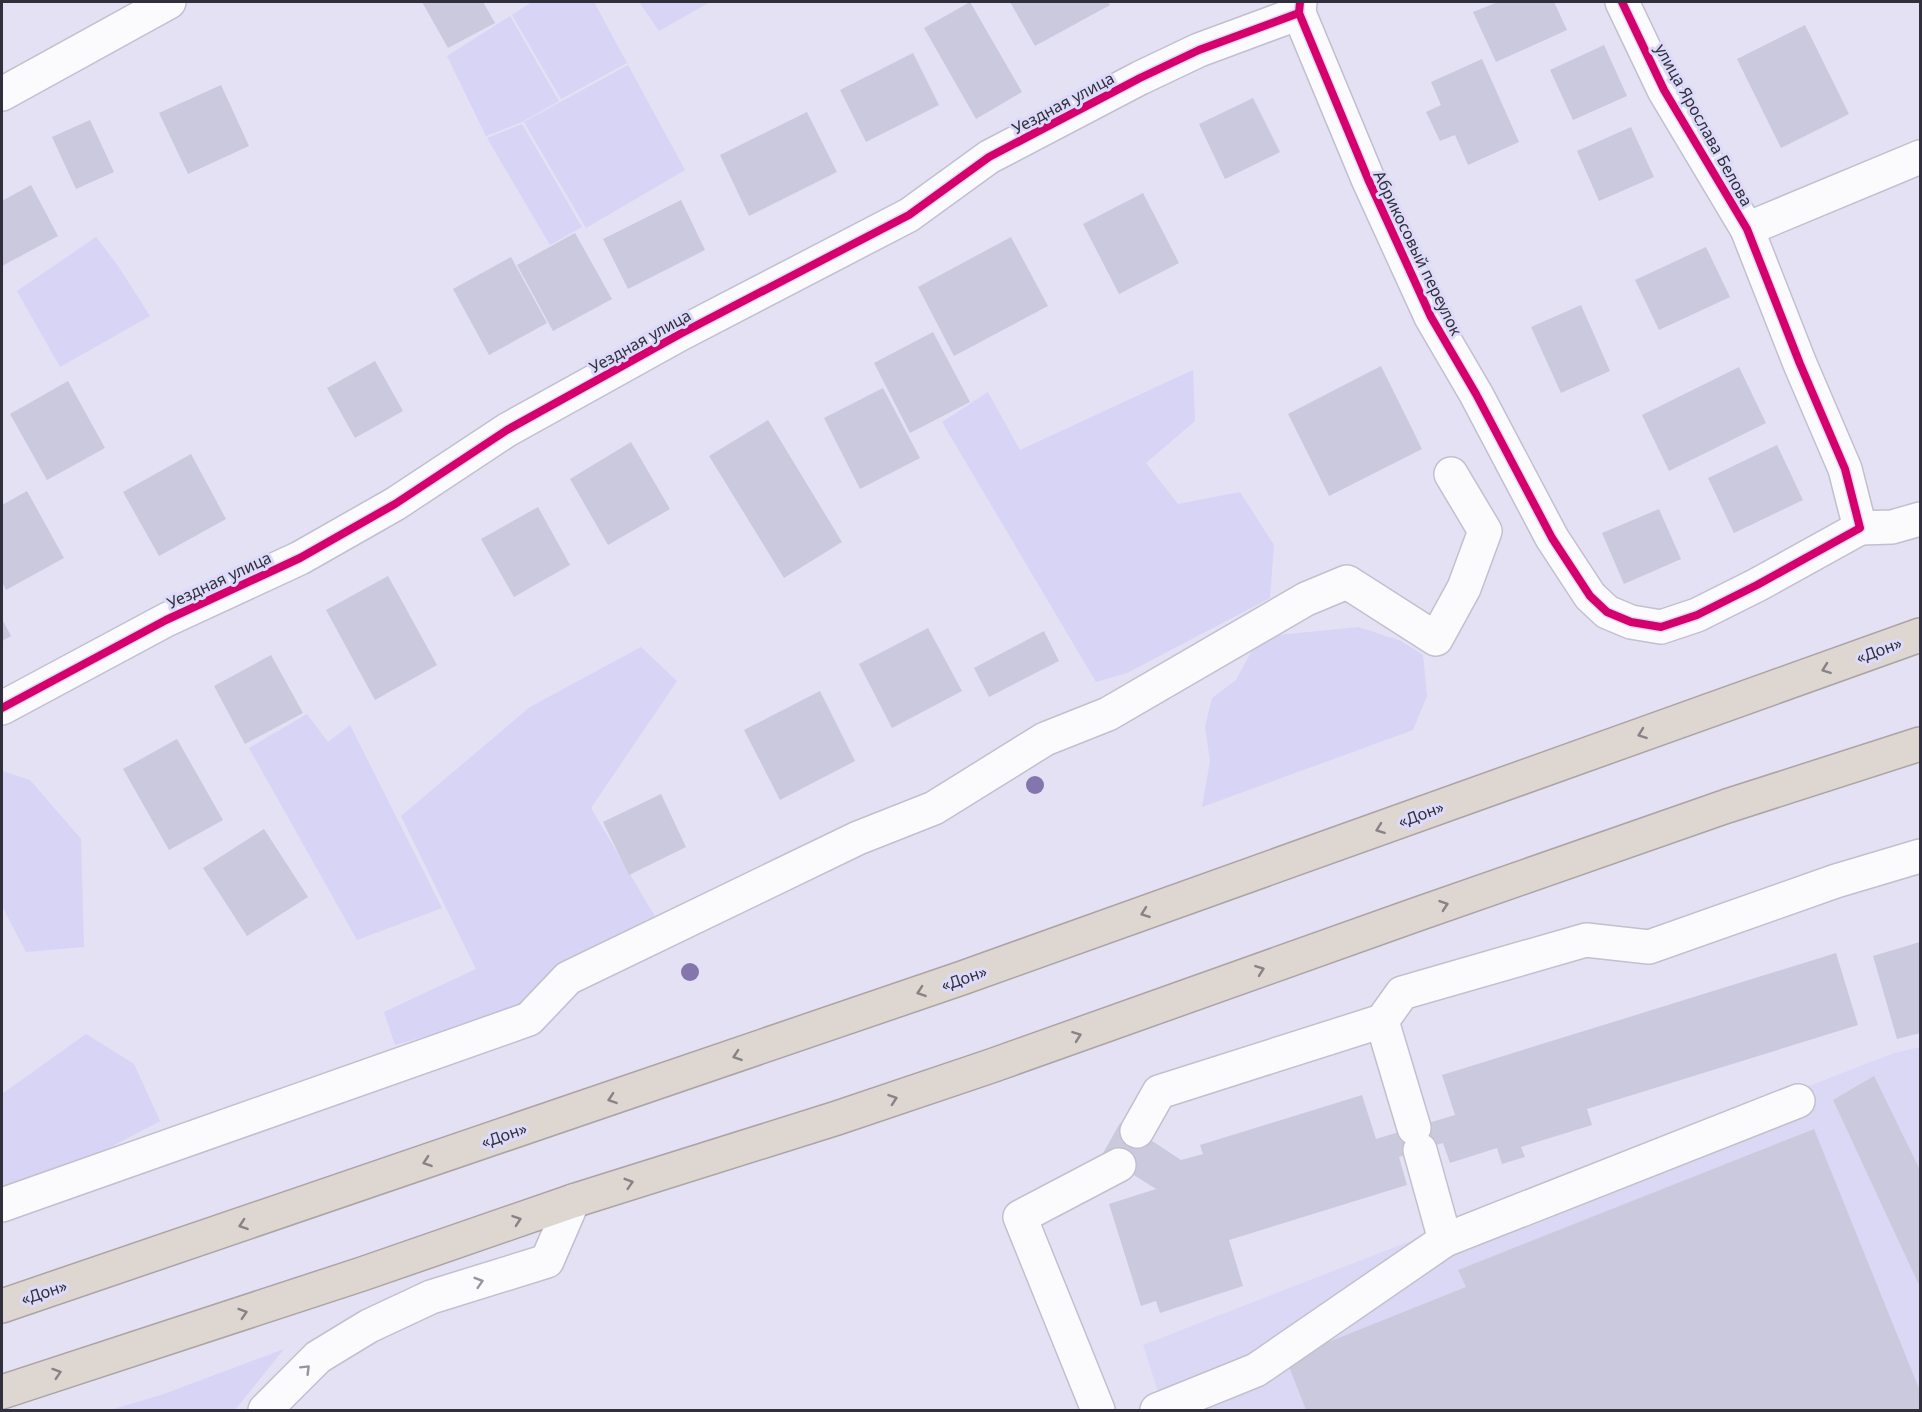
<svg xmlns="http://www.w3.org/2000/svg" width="1922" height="1412" font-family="'Noto Sans',sans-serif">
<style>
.built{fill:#dbd8f5}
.green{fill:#d7d4f6}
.building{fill:#cbc9dd}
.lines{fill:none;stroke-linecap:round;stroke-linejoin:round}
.minor-casing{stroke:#c2c0ce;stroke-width:36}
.highway-casing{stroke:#aca3a4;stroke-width:36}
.minor{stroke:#fbfafd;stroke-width:33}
.highway{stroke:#ddd6d1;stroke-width:33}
.cycleway-casing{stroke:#dddafa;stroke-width:11}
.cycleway{stroke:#d6006c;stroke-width:8}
.tree{fill:#8475ad}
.oneway{stroke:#868286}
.oneway2{stroke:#96949c}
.labels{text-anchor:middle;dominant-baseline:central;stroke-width:6;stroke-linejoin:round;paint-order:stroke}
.street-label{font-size:16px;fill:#302f3b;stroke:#dddafa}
</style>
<rect width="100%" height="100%" fill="#e3e1f3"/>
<path class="built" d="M 1920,1047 L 1920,1410 L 1164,1410 L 1143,1345 L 1894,1053 Z"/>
<g class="green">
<path d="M 532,2 L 594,2 L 627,63 L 561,99 L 512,15 Z"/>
<path d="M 639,2 L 710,2 L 659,31 Z"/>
<path d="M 510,16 L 559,101 L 522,122 L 486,136 L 447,56 Z"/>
<path d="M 628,65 L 685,170 L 586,228 L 524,122 Z"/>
<path d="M 522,124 L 582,227 L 550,245 L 487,138 Z"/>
<path d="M 96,237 L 118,266 L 150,316 L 60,367 L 17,291 Z"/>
<path d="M 1193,370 L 1195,421 L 1146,463 L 1178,504 L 1240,492 L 1274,545 L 1270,598 L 1127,673 L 1096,682 L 942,422 L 988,392 L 1020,450 Z"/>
<path d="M 1359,627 L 1401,641 L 1423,655 L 1427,696 L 1413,730 L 1202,807 L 1210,761 L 1205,727 L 1212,698 L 1236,680 L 1256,643 L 1278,635 Z"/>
<path d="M 641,647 L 677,681 L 591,808 L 657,920 L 523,1009 L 395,1045 L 384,1012 L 476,969 L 401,816 L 530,707 Z"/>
<path d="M 307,714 L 328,742 L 350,725 L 442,908 L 357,940 L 249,748 Z"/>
<path d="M 2,771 L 30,780 L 81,839 L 84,947 L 26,952 L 2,906 Z"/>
<path d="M 86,1034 L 134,1064 L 160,1121 L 67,1170 L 2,1192 L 2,1094 Z"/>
<path d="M 284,1349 L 235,1410 L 110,1410 L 161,1395 Z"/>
</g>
<g class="building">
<path d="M 422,2 L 483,2 L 495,23 L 448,48 Z"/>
<path d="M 970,2 L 1022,92 L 976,119 L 924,28 Z"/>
<path d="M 1010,2 L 1108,2 L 1110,5 L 1035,46 Z"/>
<path d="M 1498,2 L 1554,2 L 1567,30 L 1496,62 L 1473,12 Z"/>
<path d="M 1805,25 L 1849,114 L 1781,148 L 1737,59 Z"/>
<path d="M 1604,45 L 1627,96 L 1573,120 L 1550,70 Z"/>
<path d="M 913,53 L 939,105 L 866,142 L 840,90 Z"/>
<path d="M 1482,59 L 1519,142 L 1468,165 L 1455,135 L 1440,141 L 1426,112 L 1441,105 L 1431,82 Z"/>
<path d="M 221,85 L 249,146 L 188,174 L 159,113 Z"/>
<path d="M 1253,98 L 1280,152 L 1225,179 L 1199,124 Z"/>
<path d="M 807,112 L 837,172 L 749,216 L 720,155 Z"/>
<path d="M 90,120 L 114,172 L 76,189 L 52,137 Z"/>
<path d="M 1631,127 L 1654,177 L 1599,201 L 1577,151 Z"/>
<path d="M 31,185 L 58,236 L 2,266 L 2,201 Z"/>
<path d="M 1143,193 L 1179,263 L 1119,294 L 1083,224 Z"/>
<path d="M 681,200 L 705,250 L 628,289 L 603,239 Z"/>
<path d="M 575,233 L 612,299 L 553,331 L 517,265 Z"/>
<path d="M 1011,237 L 1048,306 L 954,356 L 918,287 Z"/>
<path d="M 1706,247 L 1730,297 L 1659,330 L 1635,280 Z"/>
<path d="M 511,257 L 547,323 L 489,355 L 453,289 Z"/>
<path d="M 1581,305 L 1610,371 L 1561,393 L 1531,327 Z"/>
<path d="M 933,332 L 970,402 L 910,433 L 874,363 Z"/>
<path d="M 375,361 L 403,411 L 355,438 L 327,388 Z"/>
<path d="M 1381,366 L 1422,449 L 1329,496 L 1288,414 Z"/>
<path d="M 1739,367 L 1766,423 L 1669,471 L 1642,415 Z"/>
<path d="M 68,381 L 105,448 L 47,480 L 10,414 Z"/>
<path d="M 883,388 L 920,458 L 860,489 L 824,418 Z"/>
<path d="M 768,420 L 842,542 L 784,578 L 709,456 Z"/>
<path d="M 631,442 L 670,509 L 608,545 L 570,479 Z"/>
<path d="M 1777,445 L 1803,500 L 1734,533 L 1708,478 Z"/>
<path d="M 191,454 L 226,519 L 159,556 L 123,492 Z"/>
<path d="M 27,491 L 64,558 L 6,590 L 2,582 L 2,505 Z"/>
<path d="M 538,507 L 570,565 L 514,597 L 481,539 Z"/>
<path d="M 1659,509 L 1681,559 L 1624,584 L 1602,533 Z"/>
<path d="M 388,576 L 437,665 L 375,700 L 326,610 Z"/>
<path d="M 2,619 L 11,636 L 2,641 Z"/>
<path d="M 928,628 L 962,691 L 892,728 L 859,664 Z"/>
<path d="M 1044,631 L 1059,661 L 989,697 L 974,668 Z"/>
<path d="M 271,655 L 303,713 L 245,744 L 214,686 Z"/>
<path d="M 820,691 L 855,761 L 780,800 L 744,730 Z"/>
<path d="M 177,739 L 223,820 L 169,850 L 123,769 Z"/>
<path d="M 661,794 L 686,847 L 629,875 L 603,822 Z"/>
<path d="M 264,829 L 308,897 L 247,936 L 203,868 Z"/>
<path d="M 1920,942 L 1920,1033 L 1897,1039 L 1873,956 Z"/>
<path d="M 1836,953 L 1858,1025 L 1587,1109 L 1592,1125 L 1521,1147 L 1525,1157 L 1502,1164 L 1497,1148 L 1450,1163 L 1443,1143 L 1399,1157 L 1407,1185 L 1229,1240 L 1243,1286 L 1160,1313 L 1156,1301 L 1141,1306 L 1109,1204 L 1156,1189 L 1102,1155 L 1120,1123 L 1137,1131 L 1181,1160 L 1203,1154 L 1200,1145 L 1362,1095 L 1376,1139 L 1455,1115 L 1442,1075 Z"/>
<path d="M 1874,1076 L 1920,1170 L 1920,1287 L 1833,1100 Z"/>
<path d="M 1814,1129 L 1920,1391 L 1920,1410 L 1306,1410 L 1286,1359 L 1466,1287 L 1458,1270 Z"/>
</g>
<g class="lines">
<g class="minor-casing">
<g id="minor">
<path d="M 1300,2 L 1299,13 L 1368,179 L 1431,317 L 1476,394 L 1552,538 L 1590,596 L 1607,612 L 1631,622 L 1661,627 L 1697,615 L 1757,585 L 1860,528 L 1845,469 L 1800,364 L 1747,229 L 1664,90 L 1622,2"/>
<path d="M 2,94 L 169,2"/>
<path d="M 1747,229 L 1920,157"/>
<path d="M 1860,528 L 1892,527 L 1920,519"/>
<path d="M 2,708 L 166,620 L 300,558 L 395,504 L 507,430 L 680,334 L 909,215 L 989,157 L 1140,78 L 1199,50 L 1299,13"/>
<path d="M 1382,1021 L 1414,1128"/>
<path d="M 1137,1131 L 1159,1092 L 1382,1021 L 1402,993 L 1586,940 L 1649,947 L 1836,881 L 1920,856"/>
<path d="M 1420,1150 L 1445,1240"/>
<path d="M 2,1205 L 529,1019 L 568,978 L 858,838 L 934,808 L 1045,739 L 1108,714 L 1306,599 L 1347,582 L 1436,639 L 1464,588 L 1485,531 L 1451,474"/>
<path d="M 265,1410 L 318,1357 L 369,1326 L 431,1297 L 547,1261 L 573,1201"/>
<path d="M 1098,1410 L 1020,1217 L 1119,1165"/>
<path d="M 1157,1410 L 1256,1370 L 1445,1240 L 1798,1101"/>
</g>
</g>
<g class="highway-casing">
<g id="highway">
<path d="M 2,1306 L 962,978 L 1920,635"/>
<path d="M 2,1392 L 362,1274 L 573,1201 L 837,1118 L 991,1066 L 1415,915 L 1727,806 L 1920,744"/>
</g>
</g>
<use href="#minor" class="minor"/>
<use href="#highway" class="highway"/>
<g class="cycleway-casing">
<g id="cycleway">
<path d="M 1300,2 L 1299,13 L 1368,179 L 1431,317 L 1476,394 L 1552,538 L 1590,596 L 1607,612 L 1631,622 L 1661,627 L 1697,615 L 1757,585 L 1860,528 L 1845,469 L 1800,364 L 1747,229 L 1664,90 L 1622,2"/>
<path d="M 2,708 L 166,620 L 300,558 L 395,504 L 507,430 L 680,334 L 909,215 L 989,157 L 1140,78 L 1199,50 L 1299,13"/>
</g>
</g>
<use href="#cycleway" class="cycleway"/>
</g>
<g class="tree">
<circle cx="1035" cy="785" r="9"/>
<circle cx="690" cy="972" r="9"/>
</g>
<defs><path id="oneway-chevron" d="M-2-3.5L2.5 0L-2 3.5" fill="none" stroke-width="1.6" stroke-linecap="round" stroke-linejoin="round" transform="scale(1.5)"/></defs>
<g class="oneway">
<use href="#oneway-chevron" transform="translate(1826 669) rotate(160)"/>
<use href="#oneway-chevron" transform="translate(1642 734) rotate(160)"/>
<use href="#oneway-chevron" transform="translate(1380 829) rotate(160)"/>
<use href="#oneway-chevron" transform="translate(1444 905) rotate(-19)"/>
<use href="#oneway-chevron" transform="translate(1145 913) rotate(160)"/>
<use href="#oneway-chevron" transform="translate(1260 970) rotate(-20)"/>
<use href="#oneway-chevron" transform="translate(921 992) rotate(161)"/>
<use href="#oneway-chevron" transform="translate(1077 1036) rotate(-20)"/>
<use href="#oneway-chevron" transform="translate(737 1056) rotate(161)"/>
<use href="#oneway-chevron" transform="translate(612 1099) rotate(161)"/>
<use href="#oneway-chevron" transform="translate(893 1099) rotate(-19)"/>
<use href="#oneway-chevron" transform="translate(427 1162) rotate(161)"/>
<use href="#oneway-chevron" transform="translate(629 1183) rotate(-17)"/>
<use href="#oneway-chevron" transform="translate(517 1220) rotate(-19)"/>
<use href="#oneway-chevron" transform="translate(243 1225) rotate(161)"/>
<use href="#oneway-chevron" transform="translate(243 1313) rotate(-18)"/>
<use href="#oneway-chevron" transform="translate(57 1373) rotate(-18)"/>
</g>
<g class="oneway2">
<use href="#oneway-chevron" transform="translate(479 1282) rotate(-17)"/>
<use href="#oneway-chevron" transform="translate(306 1369) rotate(-45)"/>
</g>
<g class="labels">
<g class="street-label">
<text transform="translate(1063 103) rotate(-28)">Уездная улица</text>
<text transform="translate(1704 125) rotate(61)">улица Ярослава Белова</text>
<text transform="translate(1418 253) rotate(64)">Абрикосовый переулок</text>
<text transform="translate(640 341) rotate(-29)">Уездная улица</text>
<text transform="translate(219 580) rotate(-25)">Уездная улица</text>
<text transform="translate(1879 650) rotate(-20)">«Дон»</text>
<text transform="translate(1421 814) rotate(-20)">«Дон»</text>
<text transform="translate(964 978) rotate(-19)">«Дон»</text>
<text transform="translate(504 1135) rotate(-19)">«Дон»</text>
<text transform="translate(44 1292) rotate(-18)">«Дон»</text>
</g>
</g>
<rect width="1922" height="1412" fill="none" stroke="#302f3b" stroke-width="6"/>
</svg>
